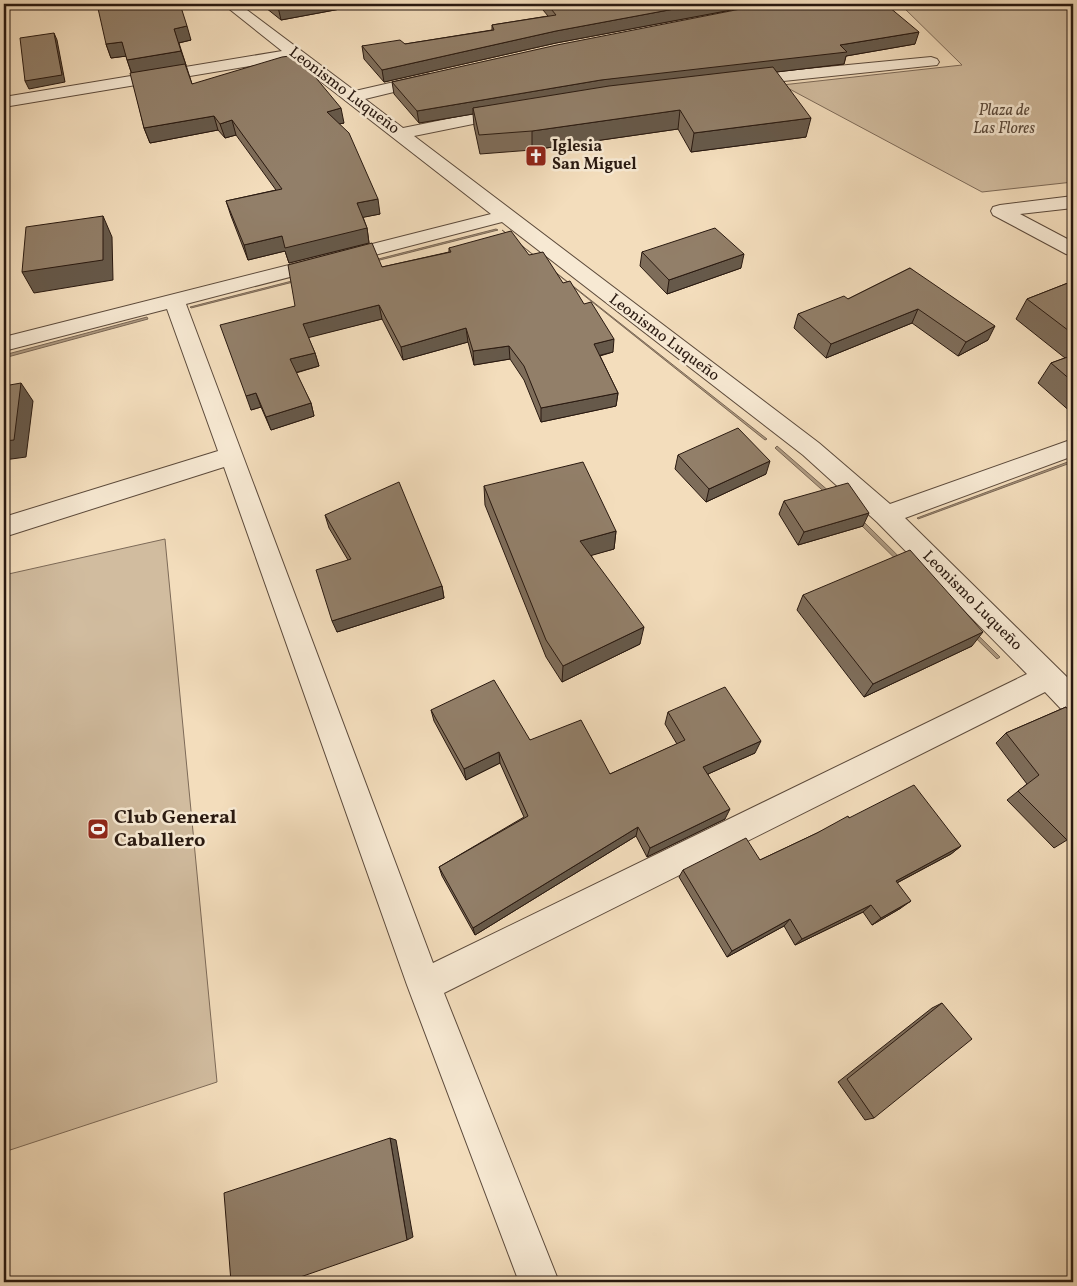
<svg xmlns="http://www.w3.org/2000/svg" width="1077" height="1286" font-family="Vollkorn,serif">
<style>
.green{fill:#d1bc9f;stroke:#7d6a58}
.water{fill:#ae9a82;stroke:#796654}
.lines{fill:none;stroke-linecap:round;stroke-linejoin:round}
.minor-casing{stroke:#5c4a3b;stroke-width:2}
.minor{fill:#f7e9d3;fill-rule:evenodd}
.wall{fill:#7e6d5a;stroke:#291910}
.shaded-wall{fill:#66594a;stroke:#291910}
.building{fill:#927f69;stroke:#291910}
.labels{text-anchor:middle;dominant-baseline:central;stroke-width:5;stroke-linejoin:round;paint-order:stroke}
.far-street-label{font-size:16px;fill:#291910;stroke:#f7e9d3}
.far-park-label{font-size:16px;font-style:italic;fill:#5b4a3b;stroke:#f7e9d3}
.far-poi-label{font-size:16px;font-weight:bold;fill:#291910;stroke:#f7e9d3;text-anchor:start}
.poi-label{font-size:20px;font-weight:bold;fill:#291910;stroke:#f7e9d3;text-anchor:start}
</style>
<rect width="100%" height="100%" fill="#f3ddbc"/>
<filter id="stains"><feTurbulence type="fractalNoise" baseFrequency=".004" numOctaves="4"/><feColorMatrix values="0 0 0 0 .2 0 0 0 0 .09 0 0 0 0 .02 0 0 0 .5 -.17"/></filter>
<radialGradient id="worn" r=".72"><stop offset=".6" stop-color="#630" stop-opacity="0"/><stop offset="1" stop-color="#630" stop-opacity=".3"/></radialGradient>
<g class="green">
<path d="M 900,4 L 1073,4 L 1073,182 L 982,192 L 782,85 L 962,65 Z"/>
<path d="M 165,539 L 217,1082 L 4,1152 L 4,575 Z"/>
</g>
<g class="water">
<path d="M 496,229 L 498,230 L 191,308 L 190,307 Z"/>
<path d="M 502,230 L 767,439 L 765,440 Z"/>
<path d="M 147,317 L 148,319 L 4,358 L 4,355 Z"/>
<path d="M 777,446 L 861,519 L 1000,657 L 997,659 L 857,521 L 775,448 Z"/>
<path d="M 1073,460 L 1073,462 L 918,519 L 917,518 Z"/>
</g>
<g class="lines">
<g class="minor-casing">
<g id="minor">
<path d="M 223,4 L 239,4 L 355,91 L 429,74 L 435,76 L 437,79 L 435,82 L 365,99 L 403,128 L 511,106 L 517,107 L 519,111 L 517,115 L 414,136 L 819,443 L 890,504 L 1073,439 L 1073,456 L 905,518 L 1073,683 L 1073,715 L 1063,711 L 1045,692 L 444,993 L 559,1282 L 519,1282 L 407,985 L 224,467 L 4,537 L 4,517 L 218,451 L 167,309 L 4,351 L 4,337 L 491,214 L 292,59 L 4,107 L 4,97 L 282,51 ZM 502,222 L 803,455 L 877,522 L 1027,674 L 433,963 L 186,304 Z"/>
<path d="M 931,57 L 937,59 L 939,62 L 937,65 L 744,85 L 738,83 L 736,80 L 738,77 L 744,75 Z"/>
<path d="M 1073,196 L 1073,208 L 1020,214 L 1073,242 L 1073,256 L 1066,254 L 993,215 L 991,211 L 993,207 L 1000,205 Z"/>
</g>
</g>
<use href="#minor" class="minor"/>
</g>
<g class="wall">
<path d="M 261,4 L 367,4 L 281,20 Z"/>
<path d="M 538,4 L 763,4 L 556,43 L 384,82 L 364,59 L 362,46 L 405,44 L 492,30 L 492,25 L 548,16 Z"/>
<path d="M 876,9 L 915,44 L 846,56 L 844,64 L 776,72 L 806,137 L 691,152 L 678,129 L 532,150 L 480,154 L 474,126 L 473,114 L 419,123 L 394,94 L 392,82 Z"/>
<path d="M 191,40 L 179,43 L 192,84 L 344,123 L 339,124 L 380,214 L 363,217 L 367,228 L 369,243 L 289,263 L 285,251 L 248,260 L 231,216 L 226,201 L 276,190 L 236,135 L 225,138 L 218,130 L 150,143 L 144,128 L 131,72 L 126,56 L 111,58 L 106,44 Z"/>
<path d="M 449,248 L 529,255 L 563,283 L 613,352 L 600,356 L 618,393 L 616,406 L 541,422 L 524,380 L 510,359 L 474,365 L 468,342 L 403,360 L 382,319 L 308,337 L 315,353 L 319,366 L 296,373 L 311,403 L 314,416 L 271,430 L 261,407 L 251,410 L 295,306 L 382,267 L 449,252 Z"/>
<path d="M 642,252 L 741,268 L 667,294 L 640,266 Z"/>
<path d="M 910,268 L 988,340 L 958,356 L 912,323 L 826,358 L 794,328 L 798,314 L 848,299 Z"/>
<path d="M 1073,281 L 1073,414 L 1038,383 L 1051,363 L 1065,358 L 1016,319 L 1027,299 Z"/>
<path d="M 678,455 L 766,474 L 706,502 L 675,469 Z"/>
<path d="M 484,486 L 616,531 L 614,549 L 591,555 L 640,644 L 562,682 L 546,657 L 485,505 Z"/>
<path d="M 784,501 L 863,526 L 798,545 L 779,514 Z"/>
<path d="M 325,515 L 442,586 L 444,598 L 337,632 L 348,560 L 329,528 Z"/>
<path d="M 803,595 L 972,646 L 864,697 L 797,610 Z"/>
<path d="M 1066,707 L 1067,840 L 1054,848 L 1007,800 L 1027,784 L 996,743 L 1006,733 Z"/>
<path d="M 431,710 L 530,740 L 610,774 L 677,744 L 665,724 L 668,712 L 755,753 L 708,774 L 725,819 L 647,857 L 636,836 L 475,935 L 442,876 L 439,867 L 524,817 L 500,763 L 466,780 L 434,721 Z"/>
<path d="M 849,818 L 961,846 L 951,854 L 897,883 L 901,908 L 872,925 L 863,912 L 795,945 L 784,926 L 727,957 L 679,877 L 683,870 L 760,860 Z"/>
<path d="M 942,1003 L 874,1118 L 865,1120 L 838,1082 L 932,1008 Z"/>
</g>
<g class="shaded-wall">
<path d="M 295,4 L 367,4 L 281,20 L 278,7 Z"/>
<path d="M 701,4 L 763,4 L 556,43 L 384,82 L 382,70 L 556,31 Z"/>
<path d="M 187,26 L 191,40 L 178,43 L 174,29 Z"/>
<path d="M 919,32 L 915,44 L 846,56 L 844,64 L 473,108 L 473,114 L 419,123 L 417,111 L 601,80 L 840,45 Z"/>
<path d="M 54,33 L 57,40 L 65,82 L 29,89 L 25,81 Z"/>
<path d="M 122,42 L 127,56 L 111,58 L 106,44 Z"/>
<path d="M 181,51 L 186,65 L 132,74 L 127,60 Z"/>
<path d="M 341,108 L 344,123 L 330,126 L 327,112 Z"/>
<path d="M 680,110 L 678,129 L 532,150 L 532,131 Z"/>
<path d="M 214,116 L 218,130 L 150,143 L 144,128 Z"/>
<path d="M 811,118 L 806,137 L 691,152 L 694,133 Z"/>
<path d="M 232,120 L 236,135 L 225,138 L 220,124 Z"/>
<path d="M 378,199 L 380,214 L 360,218 L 357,203 Z"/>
<path d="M 103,216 L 112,237 L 113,280 L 34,293 L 22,272 Z"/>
<path d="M 367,228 L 369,243 L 289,263 L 285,251 L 248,260 L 244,245 L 282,236 Z"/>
<path d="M 744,254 L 741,268 L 667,294 L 669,280 Z"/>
<path d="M 379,305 L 382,319 L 307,338 L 303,324 Z"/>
<path d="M 918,309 L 912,323 L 826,358 L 831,344 Z"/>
<path d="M 995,326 L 988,340 L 958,356 L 966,342 Z"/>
<path d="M 466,328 L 468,342 L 403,360 L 401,347 Z"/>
<path d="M 614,339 L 613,352 L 593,357 L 594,344 Z"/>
<path d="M 509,346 L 510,359 L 474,365 L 473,351 Z"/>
<path d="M 315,353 L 319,366 L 294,373 L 290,359 Z"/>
<path d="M 21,383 L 33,401 L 26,457 L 4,460 L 4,441 Z"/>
<path d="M 256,393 L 261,407 L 251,410 L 246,396 Z"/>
<path d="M 618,393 L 616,406 L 541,422 L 541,408 Z"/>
<path d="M 311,403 L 314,416 L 271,430 L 266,417 Z"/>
<path d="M 770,461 L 766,474 L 706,502 L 709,489 Z"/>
<path d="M 869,513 L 863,526 L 798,545 L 804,532 Z"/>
<path d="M 616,531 L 614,549 L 579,559 L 580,541 Z"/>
<path d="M 442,586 L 444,598 L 337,632 L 332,621 Z"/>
<path d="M 644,627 L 640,644 L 562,682 L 563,666 Z"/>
<path d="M 983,632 L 972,646 L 864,697 L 873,684 Z"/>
<path d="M 761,741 L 755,753 L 699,778 L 703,767 Z"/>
<path d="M 499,752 L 500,763 L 466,780 L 464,769 Z"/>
<path d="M 730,809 L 725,819 L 647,857 L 650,848 Z"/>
<path d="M 638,827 L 636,836 L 475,935 L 473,928 Z"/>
<path d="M 961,846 L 951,854 L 887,888 L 896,881 Z"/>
<path d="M 911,901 L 901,908 L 872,925 L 881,918 Z"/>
<path d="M 871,905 L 863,912 L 795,945 L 802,939 Z"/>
<path d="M 790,919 L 784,926 L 727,957 L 732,951 Z"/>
<path d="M 390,1138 L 396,1140 L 413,1237 L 407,1240 Z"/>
</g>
<g class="building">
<path d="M 97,4 L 180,4 L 187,26 L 174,29 L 181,51 L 127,60 L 122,42 L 106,44 Z"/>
<path d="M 274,4 L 295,4 L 278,7 Z"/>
<path d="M 547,4 L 701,4 L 556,31 L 382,70 L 362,46 L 400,40 L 405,44 L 494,30 L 492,25 L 556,15 Z"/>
<path d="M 766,4 L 871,4 L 876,9 L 889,7 L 919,32 L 840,45 L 847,52 L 601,80 L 417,111 L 392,82 L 557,45 Z"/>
<path d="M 54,33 L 62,75 L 25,81 L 20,38 Z"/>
<path d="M 297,55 L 341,108 L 327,112 L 349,133 L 378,199 L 357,203 L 367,228 L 285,248 L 282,236 L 244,245 L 226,201 L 282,189 L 232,120 L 220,124 L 214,116 L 144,128 L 130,73 L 185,64 L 192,84 L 282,57 Z"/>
<path d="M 773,67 L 811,118 L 694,133 L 680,110 L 532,131 L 479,135 L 473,108 L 609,86 Z"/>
<path d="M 103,216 L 103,260 L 22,272 L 26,227 Z"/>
<path d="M 715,228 L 744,254 L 669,280 L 642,252 Z"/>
<path d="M 511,231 L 529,255 L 543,252 L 563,283 L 570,281 L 584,304 L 591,302 L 614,339 L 594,344 L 618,393 L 541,408 L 524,366 L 509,346 L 473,351 L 466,328 L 401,347 L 379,305 L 303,324 L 315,353 L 290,359 L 311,403 L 266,417 L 256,393 L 246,396 L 220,325 L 295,306 L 288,265 L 372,243 L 382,267 L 451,252 L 449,248 Z"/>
<path d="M 910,268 L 995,326 L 966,342 L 918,309 L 831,344 L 798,314 L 844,296 L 848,299 Z"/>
<path d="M 1073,281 L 1073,334 L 1027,299 Z"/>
<path d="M 1073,355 L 1073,382 L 1051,363 Z"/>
<path d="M 21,383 L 14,440 L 4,441 L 4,386 Z"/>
<path d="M 738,428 L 770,461 L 709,489 L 678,455 Z"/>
<path d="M 583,462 L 616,531 L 580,541 L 644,627 L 563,666 L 546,640 L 484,486 Z"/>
<path d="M 399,482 L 442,586 L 332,621 L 316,570 L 351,559 L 325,515 Z"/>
<path d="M 848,483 L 869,513 L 804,532 L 784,501 Z"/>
<path d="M 910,550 L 983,632 L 873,684 L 803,595 Z"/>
<path d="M 494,680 L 530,740 L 581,720 L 610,774 L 685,740 L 668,712 L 725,687 L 761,741 L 703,767 L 730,809 L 650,848 L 638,827 L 473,928 L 439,867 L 528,816 L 499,752 L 464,769 L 431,710 Z"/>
<path d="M 1066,707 L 1073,716 L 1073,835 L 1067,840 L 1018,791 L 1039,775 L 1006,733 Z"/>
<path d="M 914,785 L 961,846 L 896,881 L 911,901 L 881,918 L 871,905 L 802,939 L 790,919 L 732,951 L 683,870 L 746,838 L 760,860 L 817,833 L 848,816 L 849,818 Z"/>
<path d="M 942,1003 L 972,1039 L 874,1118 L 847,1079 Z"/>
<path d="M 390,1138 L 407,1240 L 286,1282 L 231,1282 L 224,1193 Z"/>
</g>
<defs>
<g id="church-square" transform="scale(1.125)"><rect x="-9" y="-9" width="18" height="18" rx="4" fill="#8f2418" stroke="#f7e9d3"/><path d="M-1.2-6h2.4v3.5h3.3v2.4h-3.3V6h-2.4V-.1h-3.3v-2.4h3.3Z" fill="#fff"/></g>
<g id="stadium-square" transform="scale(1.125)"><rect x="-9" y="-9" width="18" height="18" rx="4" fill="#8f2418" stroke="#f7e9d3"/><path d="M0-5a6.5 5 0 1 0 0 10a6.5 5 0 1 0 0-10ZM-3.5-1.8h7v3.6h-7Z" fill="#fff"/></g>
</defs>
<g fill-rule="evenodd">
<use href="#church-square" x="536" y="156"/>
<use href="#stadium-square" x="98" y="829"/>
</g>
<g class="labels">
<g class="far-street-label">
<text transform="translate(344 91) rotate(37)">Leonismo Luqueño</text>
<text transform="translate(664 338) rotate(37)">Leonismo Luqueño</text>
<text transform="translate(972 601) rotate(45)">Leonismo Luqueño</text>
</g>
<g class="far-park-label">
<text x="1004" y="111">Plaza de<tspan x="1004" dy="18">Las Flores</tspan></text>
</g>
<g class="far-poi-label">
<text x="552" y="147">Iglesia<tspan x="552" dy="18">San Miguel</tspan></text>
</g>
<g class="poi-label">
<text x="114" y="818">Club General<tspan x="114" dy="23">Caballero</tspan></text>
</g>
</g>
<rect width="1077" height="1286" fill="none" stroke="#f3ddbc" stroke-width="20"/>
<rect x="5" y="5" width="1067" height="1276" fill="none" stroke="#291910" stroke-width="2.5"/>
<rect x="10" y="10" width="1057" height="1266" fill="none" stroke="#291910"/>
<rect width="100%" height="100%" filter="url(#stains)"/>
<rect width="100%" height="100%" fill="url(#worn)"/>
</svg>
